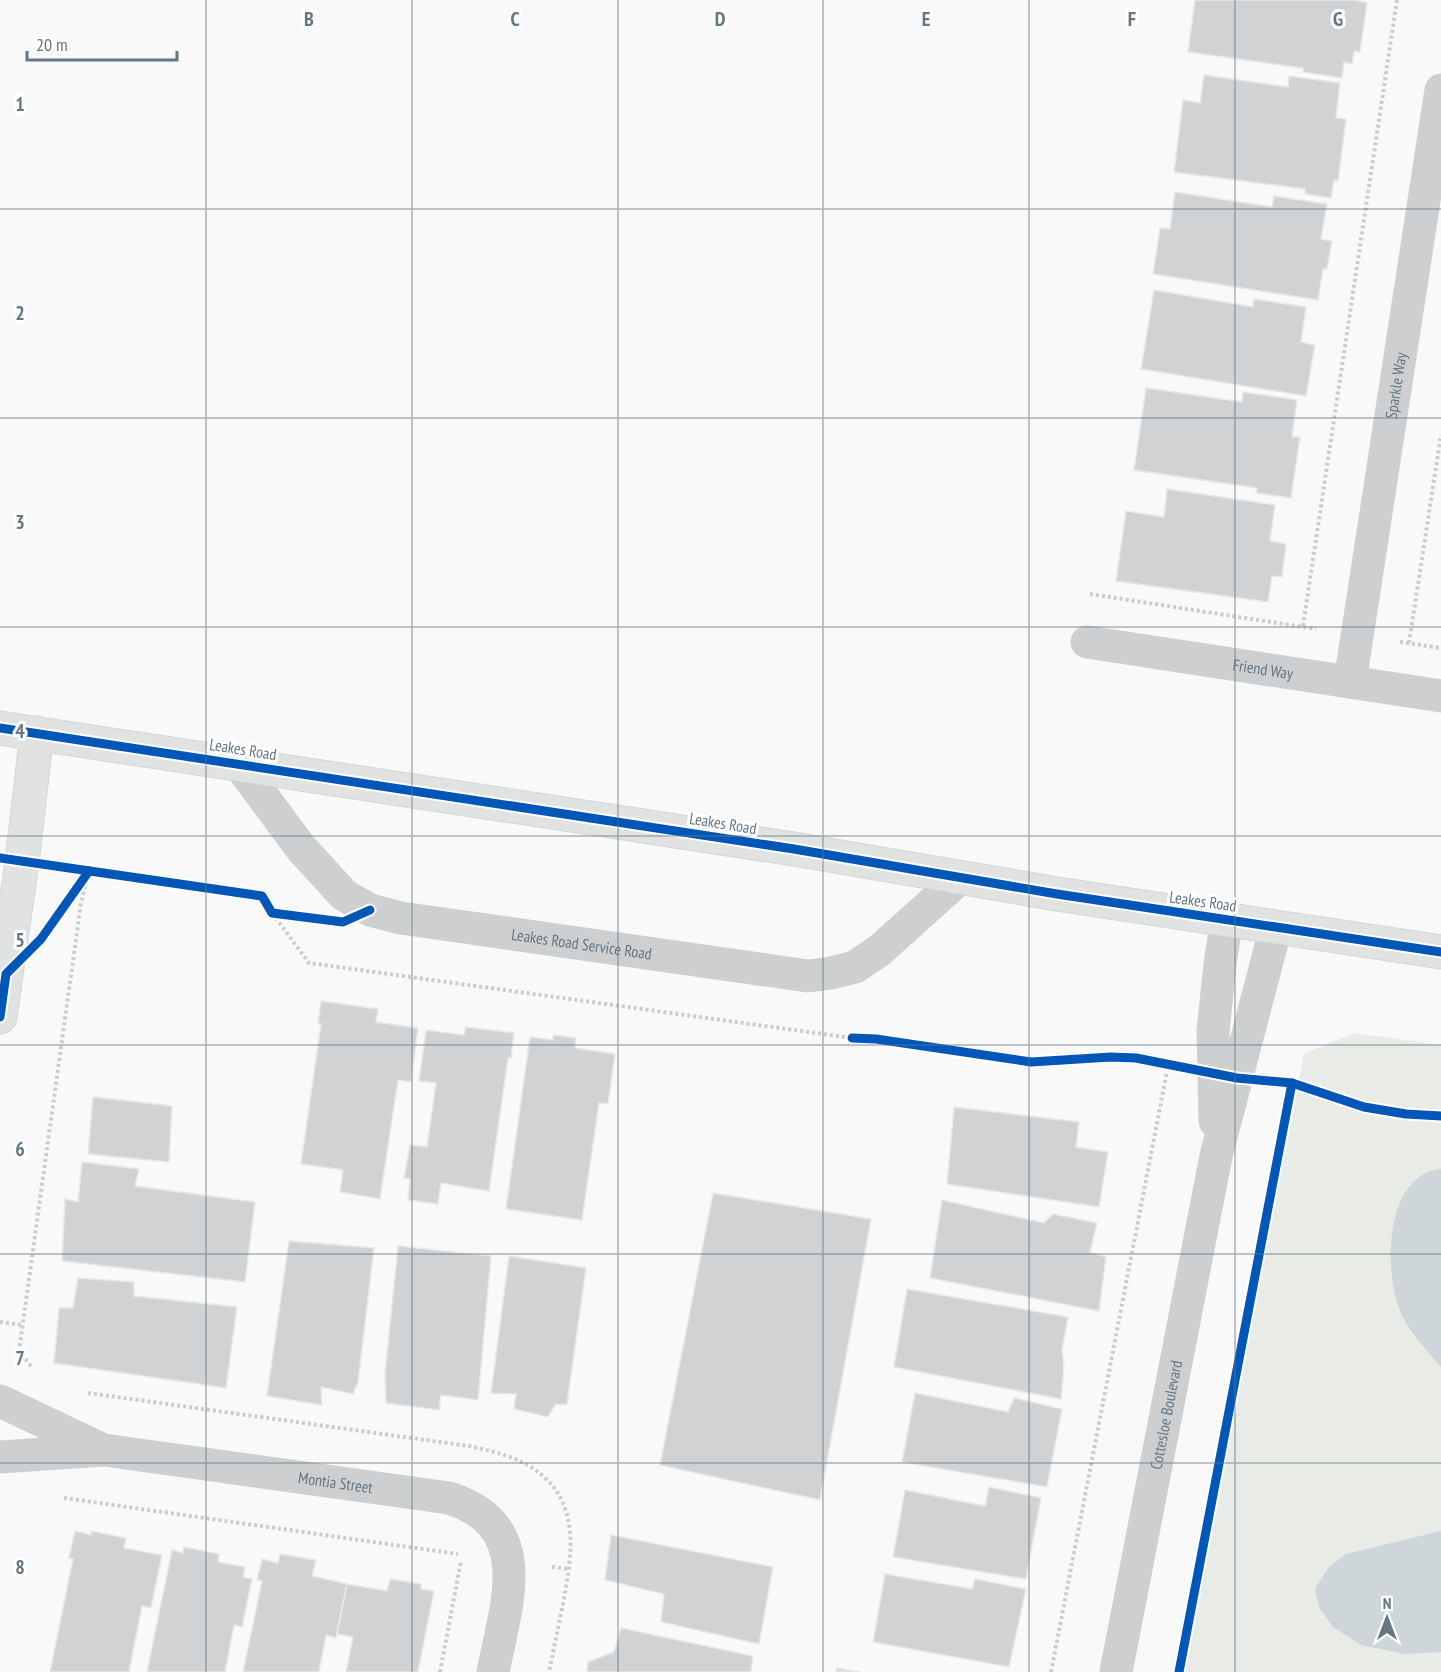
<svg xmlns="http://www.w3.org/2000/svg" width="1441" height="1672" font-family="'PT Sans Narrow',sans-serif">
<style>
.green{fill:#e8ebe6}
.water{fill:#ced6d9}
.building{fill:#d0d2d3;stroke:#e8e8e8;stroke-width:1.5}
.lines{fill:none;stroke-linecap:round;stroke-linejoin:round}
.secondary-casing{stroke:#d5d6d7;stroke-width:35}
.path{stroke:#cbcccd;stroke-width:4;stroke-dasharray:3 3;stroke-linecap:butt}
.street{stroke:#cecfd0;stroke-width:33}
.secondary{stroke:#e1e2e2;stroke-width:33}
.cycleway-casing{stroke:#fff;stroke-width:13}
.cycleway{stroke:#0057b8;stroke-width:9}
.grid{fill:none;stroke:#657683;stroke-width:1.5;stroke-opacity:0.55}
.labels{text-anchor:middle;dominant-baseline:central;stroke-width:6;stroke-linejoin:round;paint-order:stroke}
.street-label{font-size:16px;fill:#657683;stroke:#fff}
.grid-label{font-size:20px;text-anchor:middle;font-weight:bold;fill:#657683;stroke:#fff;stroke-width:6;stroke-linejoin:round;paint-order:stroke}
</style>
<rect width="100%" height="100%" fill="#f9f9f9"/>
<path class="green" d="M 1354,1033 L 1441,1045 L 1441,1672 L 1184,1672 L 1304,1054 Z"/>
<g class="water">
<path d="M 1441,1169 L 1441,1367 C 1428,1352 1413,1336 1404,1319 C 1382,1281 1383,1173 1441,1169 Z"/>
<path d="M 1441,1531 L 1441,1652 L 1405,1654 L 1361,1645 L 1333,1627 L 1319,1607 L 1315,1589 L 1328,1568 L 1346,1554 Z"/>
</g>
<g class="building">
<path d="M 1195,0 L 1356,0 L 1367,3 L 1360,52 L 1354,51 L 1352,64 L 1344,62 L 1342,78 L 1303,72 L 1303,68 L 1188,52 Z"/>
<path d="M 1204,75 L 1288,87 L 1289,76 L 1340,83 L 1336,118 L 1346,119 L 1338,181 L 1334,180 L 1331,198 L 1305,194 L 1305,189 L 1174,172 L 1183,100 L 1200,103 Z"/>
<path d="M 1175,192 L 1272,207 L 1274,196 L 1327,204 L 1321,239 L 1332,241 L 1327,269 L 1323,269 L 1318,300 L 1153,274 L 1160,228 L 1170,229 Z"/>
<path d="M 1154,290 L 1253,307 L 1254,299 L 1306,307 L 1301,342 L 1315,345 L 1306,396 L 1141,369 Z"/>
<path d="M 1146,388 L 1242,402 L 1243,392 L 1297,400 L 1292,437 L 1300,437 L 1291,498 L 1256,493 L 1257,488 L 1134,470 Z"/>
<path d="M 1167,489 L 1275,505 L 1270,541 L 1286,544 L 1282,577 L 1272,576 L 1268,602 L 1116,581 L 1126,511 L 1164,517 Z"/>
<path d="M 321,1001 L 378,1009 L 376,1022 L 418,1028 L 411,1082 L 398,1080 L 380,1199 L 340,1192 L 343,1170 L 301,1164 L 321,1024 L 318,1023 Z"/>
<path d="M 466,1027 L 514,1033 L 511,1058 L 508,1058 L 489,1191 L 441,1183 L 438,1204 L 408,1200 L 410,1179 L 404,1178 L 410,1145 L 427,1147 L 436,1083 L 419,1081 L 426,1030 L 464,1035 Z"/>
<path d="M 553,1035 L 576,1038 L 575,1048 L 615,1054 L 608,1104 L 599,1103 L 582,1220 L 506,1209 L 530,1037 L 553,1040 Z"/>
<path d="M 93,1097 L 172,1106 L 169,1162 L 88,1154 Z"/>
<path d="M 954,1107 L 1079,1122 L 1076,1147 L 1108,1152 L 1099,1207 L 947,1184 Z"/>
<path d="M 82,1162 L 139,1169 L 135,1186 L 255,1202 L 245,1282 L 62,1261 L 65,1199 L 78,1202 Z"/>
<path d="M 713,1193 L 871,1219 L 820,1500 L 660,1465 Z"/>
<path d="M 942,1200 L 1044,1223 L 1053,1214 L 1097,1223 L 1090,1252 L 1106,1257 L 1099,1311 L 930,1278 Z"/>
<path d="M 289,1241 L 374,1248 L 358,1382 L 353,1394 L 321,1387 L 322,1405 L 267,1396 Z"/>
<path d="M 398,1246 L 491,1256 L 478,1400 L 441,1395 L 439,1410 L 386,1403 L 385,1374 Z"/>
<path d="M 509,1256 L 586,1268 L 567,1404 L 555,1405 L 548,1417 L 514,1409 L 516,1394 L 491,1393 Z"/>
<path d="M 78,1278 L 134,1282 L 134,1296 L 237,1307 L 226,1388 L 54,1363 L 59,1308 L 73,1308 Z"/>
<path d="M 907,1289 L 1068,1317 L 1062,1350 L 1064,1367 L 1061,1399 L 894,1367 Z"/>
<path d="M 915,1393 L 1008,1412 L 1014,1398 L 1062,1409 L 1047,1487 L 902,1462 Z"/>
<path d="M 989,1487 L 1041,1498 L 1026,1579 L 893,1557 L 905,1490 L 985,1506 Z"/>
<path d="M 75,1531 L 91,1535 L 91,1531 L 126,1538 L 124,1548 L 162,1555 L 151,1608 L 142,1606 L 129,1672 L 50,1672 L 73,1559 L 69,1558 Z"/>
<path d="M 611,1535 L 773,1567 L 759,1644 L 661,1622 L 664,1594 L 605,1580 Z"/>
<path d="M 184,1547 L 219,1554 L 218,1562 L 245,1567 L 243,1577 L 252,1579 L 242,1627 L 234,1625 L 225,1672 L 147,1672 L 172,1550 L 183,1553 Z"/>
<path d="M 280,1554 L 316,1560 L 312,1576 L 347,1584 L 336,1638 L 326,1635 L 319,1672 L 243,1672 L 262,1581 L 257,1580 L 262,1559 L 278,1563 Z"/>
<path d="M 885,1574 L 972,1589 L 975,1579 L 1026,1589 L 1009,1667 L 873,1642 Z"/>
<path d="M 390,1579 L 421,1584 L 421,1589 L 434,1591 L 418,1672 L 346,1672 L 353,1637 L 337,1634 L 347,1584 L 387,1591 Z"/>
<path d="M 621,1628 L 753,1656 L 751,1672 L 587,1672 L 588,1662 L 614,1652 Z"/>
<path d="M 837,1668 L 860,1672 L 836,1672 Z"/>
</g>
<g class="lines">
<g class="secondary-casing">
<g id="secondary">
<path d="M 0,728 L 794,849 L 1057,894 L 1441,952"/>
<path d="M 0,1017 L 22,862 L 37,733"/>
</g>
</g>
<g class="path">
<path d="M 1090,594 L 1316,629"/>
<path d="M 1303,626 L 1397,0"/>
<path d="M 1400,642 L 1441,648"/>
<path d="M 1409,643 L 1441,435"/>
<path d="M 272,913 L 309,963 L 852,1038"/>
<path d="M 0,1322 L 22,1325"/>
<path d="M 31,1366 L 19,1351 L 81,903 L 89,871"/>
<path d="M 88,1393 L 469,1446 C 491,1451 515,1456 534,1469 C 582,1502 572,1555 563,1604 C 558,1627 554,1649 549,1672"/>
<path d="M 64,1498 L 458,1554"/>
<path d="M 552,1567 L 569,1569"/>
<path d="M 440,1672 L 461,1561"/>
<path d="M 1051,1672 L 1168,1066"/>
</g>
<g class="street">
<path id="s1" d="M 1087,642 L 1441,696"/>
<path id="s2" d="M 1350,682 L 1441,90"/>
<path id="s3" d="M 238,763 L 301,848 L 344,895 L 370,910 L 401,918 L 808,976 L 831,973 L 855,967 L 880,950 L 959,879"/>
<path d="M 1215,1121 L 1213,1031 L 1220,964 L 1227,919"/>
<path d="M 0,1401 L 99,1448"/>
<path id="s4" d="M 0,1457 L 104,1450 L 449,1498 C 537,1526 506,1604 493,1672"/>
<path id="s5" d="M 1116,1672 L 1216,1156 L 1276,927"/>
</g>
<use href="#secondary" class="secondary"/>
<g class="cycleway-casing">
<g id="cycleway">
<path d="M 0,728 L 794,849 L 1057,894 L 1441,952"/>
<path d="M 0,858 L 262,896 L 272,913 L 343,922 L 370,910"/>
<path d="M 0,1017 L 6,974 L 41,939 L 89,871"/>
<path d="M 852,1038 L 876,1039 L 1031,1062 L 1111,1057 L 1136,1058 L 1237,1078 L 1292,1083 L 1364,1107 L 1406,1114 L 1441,1116"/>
<path d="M 1179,1672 L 1292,1083"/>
</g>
</g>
<use href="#cycleway" class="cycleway"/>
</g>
<path class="grid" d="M 206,0 L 206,1672M 412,0 L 412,1672M 618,0 L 618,1672M 823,0 L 823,1672M 1029,0 L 1029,1672M 1235,0 L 1235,1672M 0,209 L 1441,209M 0,418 L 1441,418M 0,627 L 1441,627M 0,836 L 1441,836M 0,1045 L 1441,1045M 0,1254 L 1441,1254M 0,1463 L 1441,1463"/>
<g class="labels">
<g class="street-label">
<text stroke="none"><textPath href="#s2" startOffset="300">Sparkle Way</textPath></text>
<text stroke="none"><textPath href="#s1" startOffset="178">Friend Way</textPath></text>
<text transform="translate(243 749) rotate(9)">Leakes Road</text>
<text transform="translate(723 823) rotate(9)">Leakes Road</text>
<text transform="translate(1203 901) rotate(8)">Leakes Road</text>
<text stroke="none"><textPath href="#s3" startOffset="414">Leakes Road Service Road</textPath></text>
<text stroke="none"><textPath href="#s5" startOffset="262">Cottesloe Boulevard</textPath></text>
<text stroke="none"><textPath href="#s4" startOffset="338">Montia Street</textPath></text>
</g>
</g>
<g class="grid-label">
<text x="309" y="26">B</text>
<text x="515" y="26">C</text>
<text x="720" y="26">D</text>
<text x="926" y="26">E</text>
<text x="1132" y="26">F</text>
<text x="1338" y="26">G</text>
<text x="20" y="111">1</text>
<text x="20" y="320">2</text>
<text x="20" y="529">3</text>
<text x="20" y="738">4</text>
<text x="20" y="947">5</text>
<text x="20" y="1156">6</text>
<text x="20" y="1365">7</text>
<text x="20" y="1574">8</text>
</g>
<g transform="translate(1387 1618)" stroke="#ffffff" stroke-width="4.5" paint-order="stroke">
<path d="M0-4.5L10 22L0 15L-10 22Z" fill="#657683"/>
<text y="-9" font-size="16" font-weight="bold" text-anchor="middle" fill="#657683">N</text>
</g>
<path d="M27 51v9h150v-9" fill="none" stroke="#657683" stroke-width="3"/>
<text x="36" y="51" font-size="18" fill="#657683" stroke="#ffffff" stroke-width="4.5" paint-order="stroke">20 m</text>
</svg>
